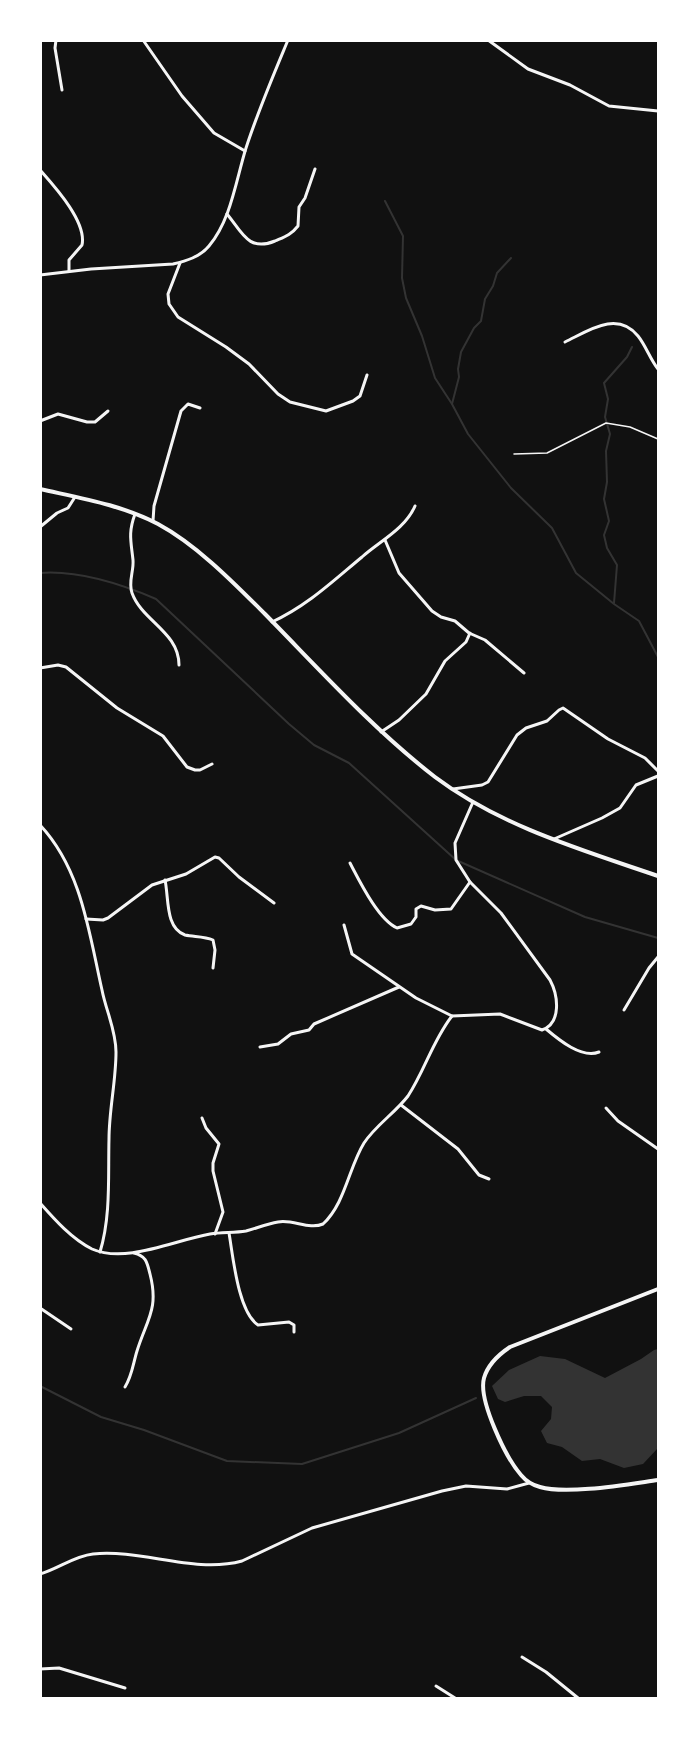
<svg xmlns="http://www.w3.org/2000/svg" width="699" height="1739" font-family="'IBM Plex Sans',sans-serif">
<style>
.water{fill:#333}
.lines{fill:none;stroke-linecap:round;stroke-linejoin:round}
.stream{stroke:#333;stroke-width:2}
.path{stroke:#f5f5f5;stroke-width:1.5}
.minor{stroke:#f5f5f5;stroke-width:3}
.tertiary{stroke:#f5f5f5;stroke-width:4}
</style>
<rect width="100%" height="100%" fill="#111"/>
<path class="water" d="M 658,1349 L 658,1448 L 643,1464 L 624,1468 L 600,1459 L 582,1461 L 562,1447 L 547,1443 L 541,1431 L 551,1419 L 552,1407 L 541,1396 L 524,1396 L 505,1402 L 498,1399 L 492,1386 L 509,1370 L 540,1356 L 565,1359 L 605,1378 L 641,1359 L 654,1350 Z"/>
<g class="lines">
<g class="stream">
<path d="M 385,201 L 403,236 L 402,278 L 406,298 L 422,336 L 435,378 L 452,404 L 468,434 L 511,488 L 552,528 L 576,573 L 614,604 L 639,621 L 658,657"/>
<path d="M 452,404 L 459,377 L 458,369 L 461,352 L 474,328 L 481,321 L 485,299 L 493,286 L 497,273 L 511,258"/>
<path d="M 40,573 C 79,570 121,584 156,599 L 289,724 L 314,745 L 349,763 L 456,860 L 585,917 L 658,938"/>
<path d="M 614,603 L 617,565 L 607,548 L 604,535 L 609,521 L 604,499 L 607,482 L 606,451 L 610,434 L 605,417 L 608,399 L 604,383 L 627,357 L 632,347"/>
<path d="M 40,1386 L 101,1417 L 144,1430 L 227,1461 L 302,1464 L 399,1433 L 476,1398"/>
</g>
<path class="path" d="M 514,454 L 547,453 L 606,423 L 630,427 L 658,439"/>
<g class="minor">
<path d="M 56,40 L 55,48 L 62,90"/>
<path d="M 143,40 L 182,96 L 214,133 L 245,151"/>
<path d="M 488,40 L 528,69 L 570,85 L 609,106 L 658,111"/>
<path d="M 40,170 C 55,187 87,222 82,245 L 69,260 L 69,271"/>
<path d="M 227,214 C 242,232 248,252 275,241 C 284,237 291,235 298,226 L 299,207 L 305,198 L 315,169"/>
<path d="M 180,263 L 168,294 L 169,304 L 178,317 L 226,347 L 249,364 L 278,394 L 290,402 L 326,411 L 353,401 L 360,396 L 367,375"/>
<path d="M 40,275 L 91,269 L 173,264 C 186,261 200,257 209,246 C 231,220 236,180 246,148 C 258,111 273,76 288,40"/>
<path d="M 565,342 C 588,331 617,310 638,336 C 646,346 650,359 658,369"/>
<path d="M 40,421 L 58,414 L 87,422 L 95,422 L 108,411"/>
<path d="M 135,514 C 128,533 131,541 133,560 C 134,571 128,582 132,593 C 142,621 179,632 179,665"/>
<path d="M 153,521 L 154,506 L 181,411 L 188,404 L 200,408"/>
<path d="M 40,527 L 57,513 L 68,508 L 75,497"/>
<path d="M 385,540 L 399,573 L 432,611 L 441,617 L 455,621 L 469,633 L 485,640 L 524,673"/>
<path d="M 272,622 C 307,606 333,581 362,557 C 380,541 405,529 415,506"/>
<path d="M 40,668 L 58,665 L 66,667 L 117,708 L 163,736 L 187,767 L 195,770 L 200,770 L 212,764"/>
<path d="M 381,732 L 399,720 L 426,694 L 445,661 L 466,642 L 470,633"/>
<path d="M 453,789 L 482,785 L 488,782 L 517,735 L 526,728 L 547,721 L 559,710 L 563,708 L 608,739 L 645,758 L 658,771"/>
<path d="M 40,825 C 82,870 89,933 102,990 C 106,1011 116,1030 116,1052 C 116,1081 109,1110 109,1139 C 108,1176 111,1216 100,1252"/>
<path d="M 554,839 L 602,818 L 620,808 L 636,785 L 658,776"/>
<path d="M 350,863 C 360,882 378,919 397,928 L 411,924 L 416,917 L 416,909 L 421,906 L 435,910 L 451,909 L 470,882"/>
<path d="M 165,880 C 169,898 165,928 185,935 C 194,937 204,936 213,940 L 215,950 L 213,968"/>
<path d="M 86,919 L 103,920 L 108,918 L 152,885 L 186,874 L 215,857 L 219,858 L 239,877 L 274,903"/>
<path d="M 344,925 L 352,954 L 416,998 L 452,1016 L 500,1014 L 542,1030 C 562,1023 558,995 550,980 L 501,913 L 470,882 L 456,860 L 455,843 L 473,802"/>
<path d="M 624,1010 L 649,968 L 658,957"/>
<path d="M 546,1029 C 559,1040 582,1059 599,1052"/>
<path d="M 260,1047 L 278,1044 L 291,1034 L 309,1030 L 314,1024 L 399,987"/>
<path d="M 401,1105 L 458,1149 L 479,1175 L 489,1179"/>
<path d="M 606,1108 L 618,1121 L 658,1149"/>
<path d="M 202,1118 L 206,1128 L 219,1144 L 213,1163 L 213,1171 L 223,1212 L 215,1234"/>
<path d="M 40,1203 C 55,1220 72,1239 92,1249 C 126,1264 175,1240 210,1234 C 222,1232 234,1233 246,1231 C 257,1228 267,1224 278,1222 C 293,1219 309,1230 323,1224 C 345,1204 349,1167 364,1143 C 376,1125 395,1113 408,1096 C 425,1070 433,1040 452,1016"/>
<path d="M 229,1233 C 233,1256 238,1312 258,1325 L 289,1322 L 294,1325 L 294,1332"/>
<path d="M 40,1308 L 71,1329"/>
<path d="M 125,1387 C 132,1376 133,1364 137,1351 C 147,1319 159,1309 150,1274 C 147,1262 146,1256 134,1253"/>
<path d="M 40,1574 C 58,1569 74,1556 93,1554 C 142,1549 194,1574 242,1561 L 312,1528 L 442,1491 L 466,1486 L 507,1489 L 529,1483"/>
<path d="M 522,1657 L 546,1672 L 578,1698"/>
<path d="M 40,1669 L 59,1668 L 125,1688"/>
<path d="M 436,1686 L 455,1698"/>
</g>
<g class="tertiary">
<path d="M 40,489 C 80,498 122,505 158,524 C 197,545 234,583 265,614 C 320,670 373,729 435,777 C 500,826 582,850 658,876"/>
<path d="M 658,1289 L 510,1347 C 498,1355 488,1364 484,1378 C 478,1400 506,1458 521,1475 C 526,1481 532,1485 540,1487 C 567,1495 629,1484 658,1480"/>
</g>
</g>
<rect width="699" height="1739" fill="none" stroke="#ffffff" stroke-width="84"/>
</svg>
